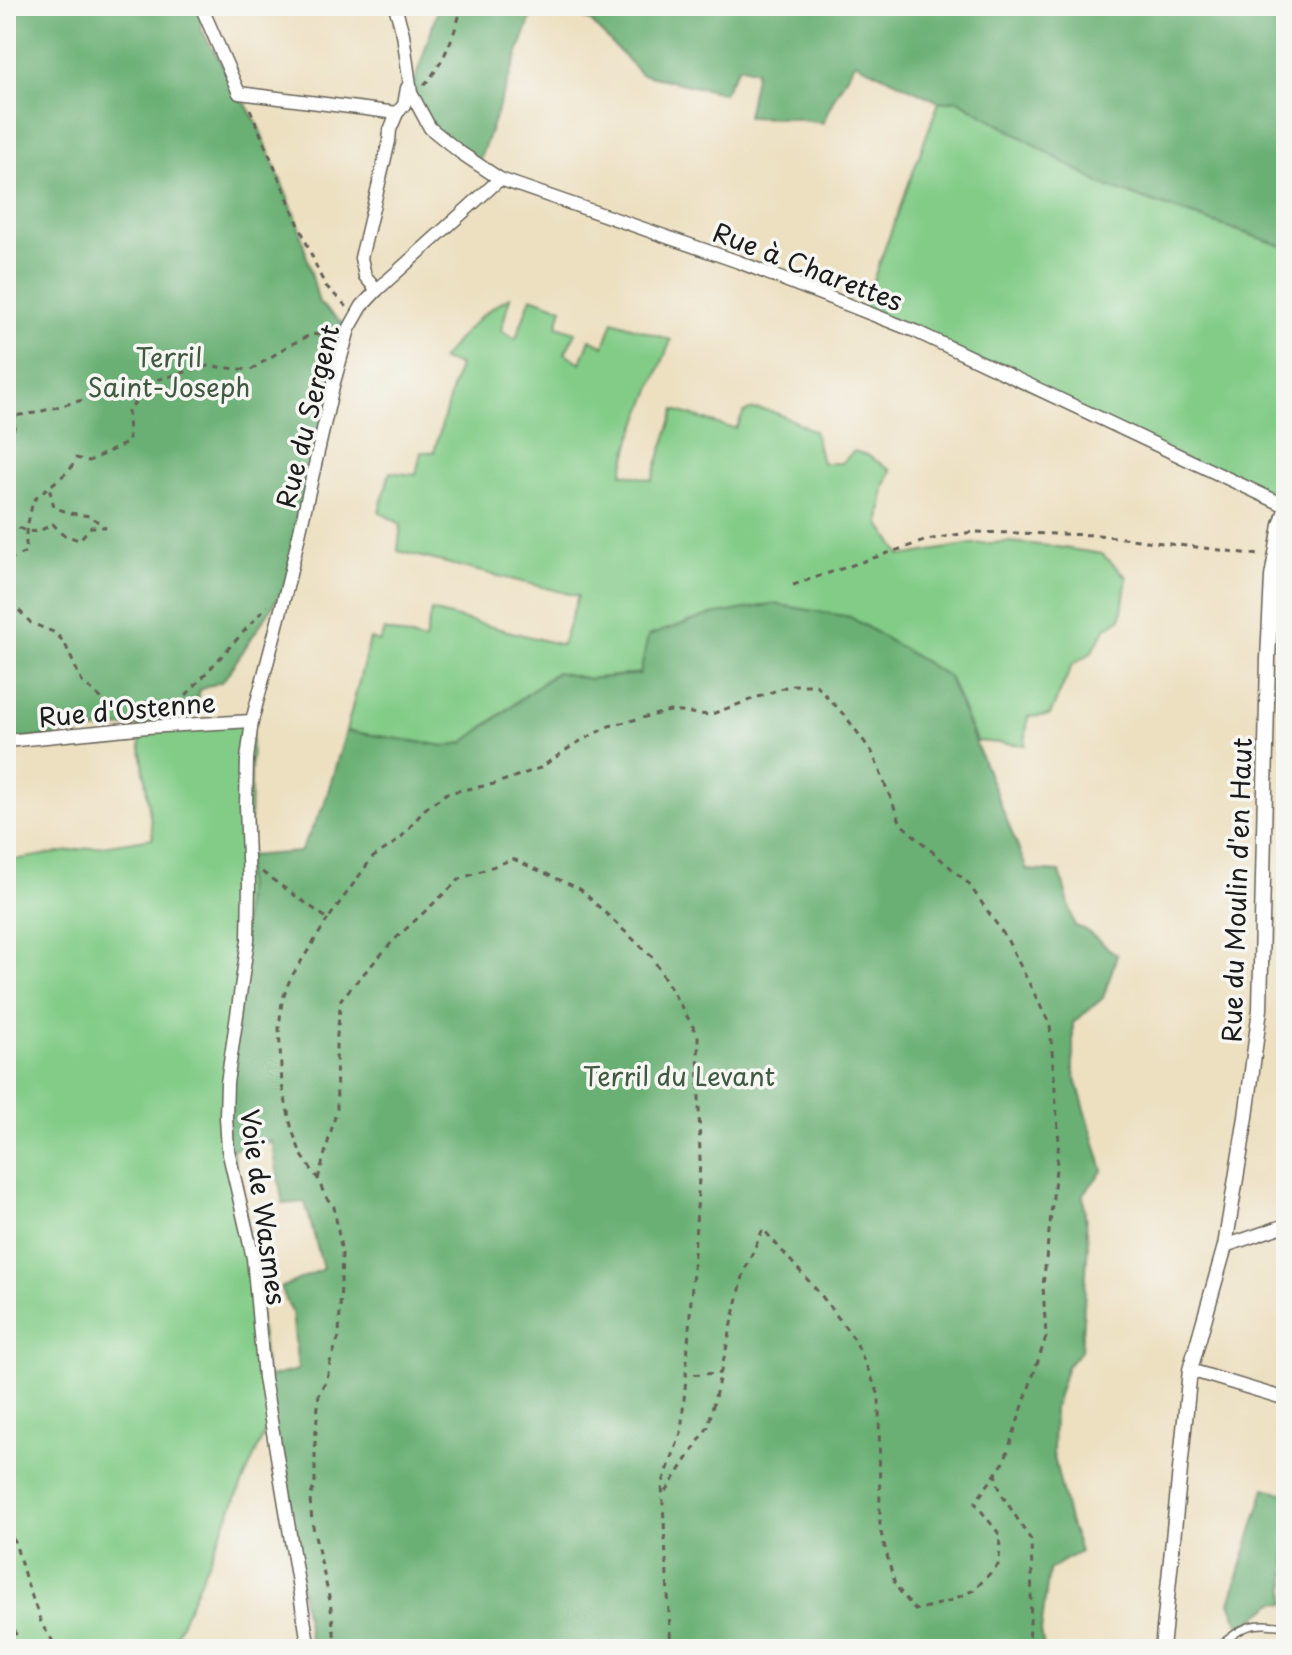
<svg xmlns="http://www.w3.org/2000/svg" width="1292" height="1655" font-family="'Playpen Sans',sans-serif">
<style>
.green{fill:#83cc88;stroke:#507452;stroke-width:2}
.forest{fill:#6ab074;stroke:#436648;stroke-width:2}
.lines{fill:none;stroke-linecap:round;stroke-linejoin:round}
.service-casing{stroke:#656156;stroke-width:9}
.minor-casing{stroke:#656156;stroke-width:15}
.tertiary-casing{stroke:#656156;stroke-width:17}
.path{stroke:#656156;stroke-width:3;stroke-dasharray:6 6;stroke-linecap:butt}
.service{stroke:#fff;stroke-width:6}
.minor{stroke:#fff;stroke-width:12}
.tertiary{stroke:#fff;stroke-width:14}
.labels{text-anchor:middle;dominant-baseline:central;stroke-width:7;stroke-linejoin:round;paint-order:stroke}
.street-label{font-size:26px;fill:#1c1c1c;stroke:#f6f6f2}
.park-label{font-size:26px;fill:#405a42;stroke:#f6f6f2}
</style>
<rect width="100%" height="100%" fill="#f6f6f2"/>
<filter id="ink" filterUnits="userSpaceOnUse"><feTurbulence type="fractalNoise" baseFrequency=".0125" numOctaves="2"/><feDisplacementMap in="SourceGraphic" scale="16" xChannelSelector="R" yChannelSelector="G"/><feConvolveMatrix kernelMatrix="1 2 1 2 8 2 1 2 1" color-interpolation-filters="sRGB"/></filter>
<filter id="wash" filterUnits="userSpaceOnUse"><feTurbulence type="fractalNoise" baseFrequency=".006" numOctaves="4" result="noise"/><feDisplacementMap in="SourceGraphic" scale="32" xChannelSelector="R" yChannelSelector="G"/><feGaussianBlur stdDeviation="1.8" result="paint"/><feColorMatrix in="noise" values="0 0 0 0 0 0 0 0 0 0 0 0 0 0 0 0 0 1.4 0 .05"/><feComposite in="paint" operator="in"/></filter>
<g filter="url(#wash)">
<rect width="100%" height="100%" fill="#ede0c1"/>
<g class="green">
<path d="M 958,100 L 1103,185 L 1286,247 L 1286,506 L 862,310 L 939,102 Z"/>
<path d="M 510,297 L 501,331 L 516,339 L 531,297 L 562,308 L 557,326 L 576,332 L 565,353 L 581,363 L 590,339 L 604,346 L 613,321 L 671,340 L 631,439 L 622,473 L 652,480 L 675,410 L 727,427 L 736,428 L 744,412 C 766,402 794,422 814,431 L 822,463 L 841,463 L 854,451 L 867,455 L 891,470 L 884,488 L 880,524 L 901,556 L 972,544 L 1009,542 L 1050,546 L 1102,554 L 1127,577 L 1121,618 L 1106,628 L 1091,653 L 1072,665 L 1050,715 L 1028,717 L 1025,745 L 976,741 L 949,677 L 850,617 L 774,605 L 640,673 L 589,679 L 556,672 L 463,743 L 445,746 L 346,731 L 370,639 L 379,642 L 385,630 L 425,641 L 431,611 L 562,645 L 578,596 L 398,551 L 401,524 L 379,512 L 390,472 L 416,475 L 421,452 L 434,452 L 459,365 L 441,360 C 461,335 482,311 510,297 Z"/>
<path d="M 252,721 L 249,884 L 226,1117 L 253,1258 L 271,1418 L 170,1649 L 6,1649 L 6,861 L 153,838 L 138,726 Z"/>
</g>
<g class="forest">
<path d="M 6,6 L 201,6 L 204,11 L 201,29 L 257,123 L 297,220 L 319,303 L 349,329 L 288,583 L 223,681 L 200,690 L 190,719 L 6,741 Z"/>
<path d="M 439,6 L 535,6 L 478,164 L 430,128 L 411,93 Z"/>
<path d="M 563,6 L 1286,6 L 1286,247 L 1103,185 L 958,100 L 939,102 L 855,62 L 834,98 L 823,123 L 786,118 L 747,117 L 756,71 L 739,66 L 723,93 L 641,74 L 591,22 Z"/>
<path d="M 774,604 L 850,617 L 949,677 L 1027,870 L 1060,872 L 1075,926 L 1084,929 L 1117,955 L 1103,998 L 1073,1023 L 1073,1069 L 1103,1170 L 1083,1195 L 1088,1242 L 1081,1351 L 1067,1366 L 1054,1408 L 1053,1453 L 1069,1521 L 1080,1551 L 1049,1570 L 1041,1631 L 1044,1649 L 311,1649 L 264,1378 L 298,1370 L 292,1312 L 280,1288 L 323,1269 L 305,1202 L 283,1204 L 272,1141 L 228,1150 L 226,1117 L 239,1006 L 247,856 L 300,852 L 324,805 L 346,731 L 445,746 L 463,743 L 557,672 L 589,679 L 640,674 L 648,636 L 706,616 Z"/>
<path d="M 1265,1488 L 1286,1494 L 1286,1604 L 1276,1602 L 1241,1628 L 1230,1603 Z"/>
</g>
</g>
<g filter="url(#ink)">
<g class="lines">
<g class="service-casing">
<path id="service" d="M 1215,1649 C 1243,1627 1249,1620 1286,1627"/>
</g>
<g class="minor-casing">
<g id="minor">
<path d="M 201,6 L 239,93 L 397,113"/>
<path d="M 395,6 L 403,34 L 411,93 L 430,128 L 461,153 L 500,179 L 739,262 L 917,332 L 1286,506"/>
<path d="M 377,290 L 365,276 L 361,258 L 389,141 L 390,130 L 397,113 L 404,105 L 407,88"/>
<path d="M 6,741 L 147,727 L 252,721"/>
<path d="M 1225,1246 L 1286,1225"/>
<path d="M 1190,1370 L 1286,1399"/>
<path d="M 309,1649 L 264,1378 L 253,1258 L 228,1150 L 226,1117 L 227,1083 L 248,940 L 249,884 L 246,806 L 247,759 L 252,721 L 288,583 L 333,386 L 349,329 L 362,306 L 377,290 L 500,179"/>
</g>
</g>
<g class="tertiary-casing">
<path id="tertiary" d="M 1162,1649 L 1190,1370 L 1225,1246 L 1246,1117 L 1260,1009 L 1268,659 L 1272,577 L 1281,525 L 1286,510"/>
</g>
<g class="path">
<path d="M 424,85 C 444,64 455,33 462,6"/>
<path d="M 250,109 L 320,275 L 326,286 L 348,308"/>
<path d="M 6,417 L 35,413 L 207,366 L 251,370 L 286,347 L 312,334 L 335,337"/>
<path d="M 6,438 L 13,433 L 16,415"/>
<path d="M 47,488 L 33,501 L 26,532 L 26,552 L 8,560 L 7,580 L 13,604 L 31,623 L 56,633 L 65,644 L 82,682 L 121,715"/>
<path d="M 6,510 L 8,510 L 12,524 C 30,534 35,534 53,524 L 62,534 L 79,540 L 91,527 L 105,527 L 90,516 L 69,513 L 54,507 L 49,487 L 70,470 L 76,458 L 89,461 L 129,442 L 128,412 L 138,398 L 138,386"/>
<path d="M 793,585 L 927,540 L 972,532 L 1098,535 L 1260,555"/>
<path d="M 170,713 L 267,606"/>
<path d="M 262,872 L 328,919 L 372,858 L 399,840 L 425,809 L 447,793 L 494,784 L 540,768 L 575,744 L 609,726 L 670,711 L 709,715 L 791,685 L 816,685 L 846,717 L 872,752 L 901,824 L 968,883 L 1007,939 L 1050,1025 L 1059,1142 L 1043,1286 L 1046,1337 L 1004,1462 L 975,1503 L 1000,1535 L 999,1564 L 974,1590 L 947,1602 L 915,1610 L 895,1585 L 880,1529 L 879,1395 L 855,1340 L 821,1295 L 763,1229 L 744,1272 L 708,1427 L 663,1496"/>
<path d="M 328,919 L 290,979 L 282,1001 L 279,1028 L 282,1085 L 292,1130 L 301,1154 L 318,1179 L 325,1196 L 334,1207 L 342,1254 L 339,1337 L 330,1362 L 327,1379 L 319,1393 L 315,1443 L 315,1482 L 310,1499 L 312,1522 L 330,1601 L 336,1649"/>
<path d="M 318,1179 L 337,1109 L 336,1044 L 341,999 L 394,940 L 460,879 L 513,859 L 580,889 L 652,957 L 698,1035 L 700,1163 L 686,1375 L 721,1373"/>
<path d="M 996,1472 L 998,1484 L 1002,1495 L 1031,1540 L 1032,1574 L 1029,1649"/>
<path d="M 6,1497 L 6,1500"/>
<path d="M 6,1527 L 7,1531 L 15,1542 L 25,1577 L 42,1625 L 52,1640 L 52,1649"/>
<path d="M 6,1607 L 21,1649"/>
<path d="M 671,1649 L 662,1485 L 681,1433 L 686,1377"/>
</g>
<use href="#service" class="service"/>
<use href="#minor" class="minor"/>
<use href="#tertiary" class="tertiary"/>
</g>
</g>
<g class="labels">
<g class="street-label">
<text transform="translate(808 266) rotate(21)">Rue à Charettes</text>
<text transform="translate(307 416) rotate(-76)">Rue du Sergent</text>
<text transform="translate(127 709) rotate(-5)">Rue d'Ostenne</text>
<text transform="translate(1236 890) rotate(-88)">Rue du Moulin d'en Haut</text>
<text transform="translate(264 1207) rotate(82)">Voie de Wasmes</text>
</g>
<g class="park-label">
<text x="169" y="356">Terril<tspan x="169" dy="30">Saint-Joseph</tspan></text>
<text x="679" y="1075">Terril du Levant</text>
</g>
</g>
<rect width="1292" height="1655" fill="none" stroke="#f6f6f2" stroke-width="32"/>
</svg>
